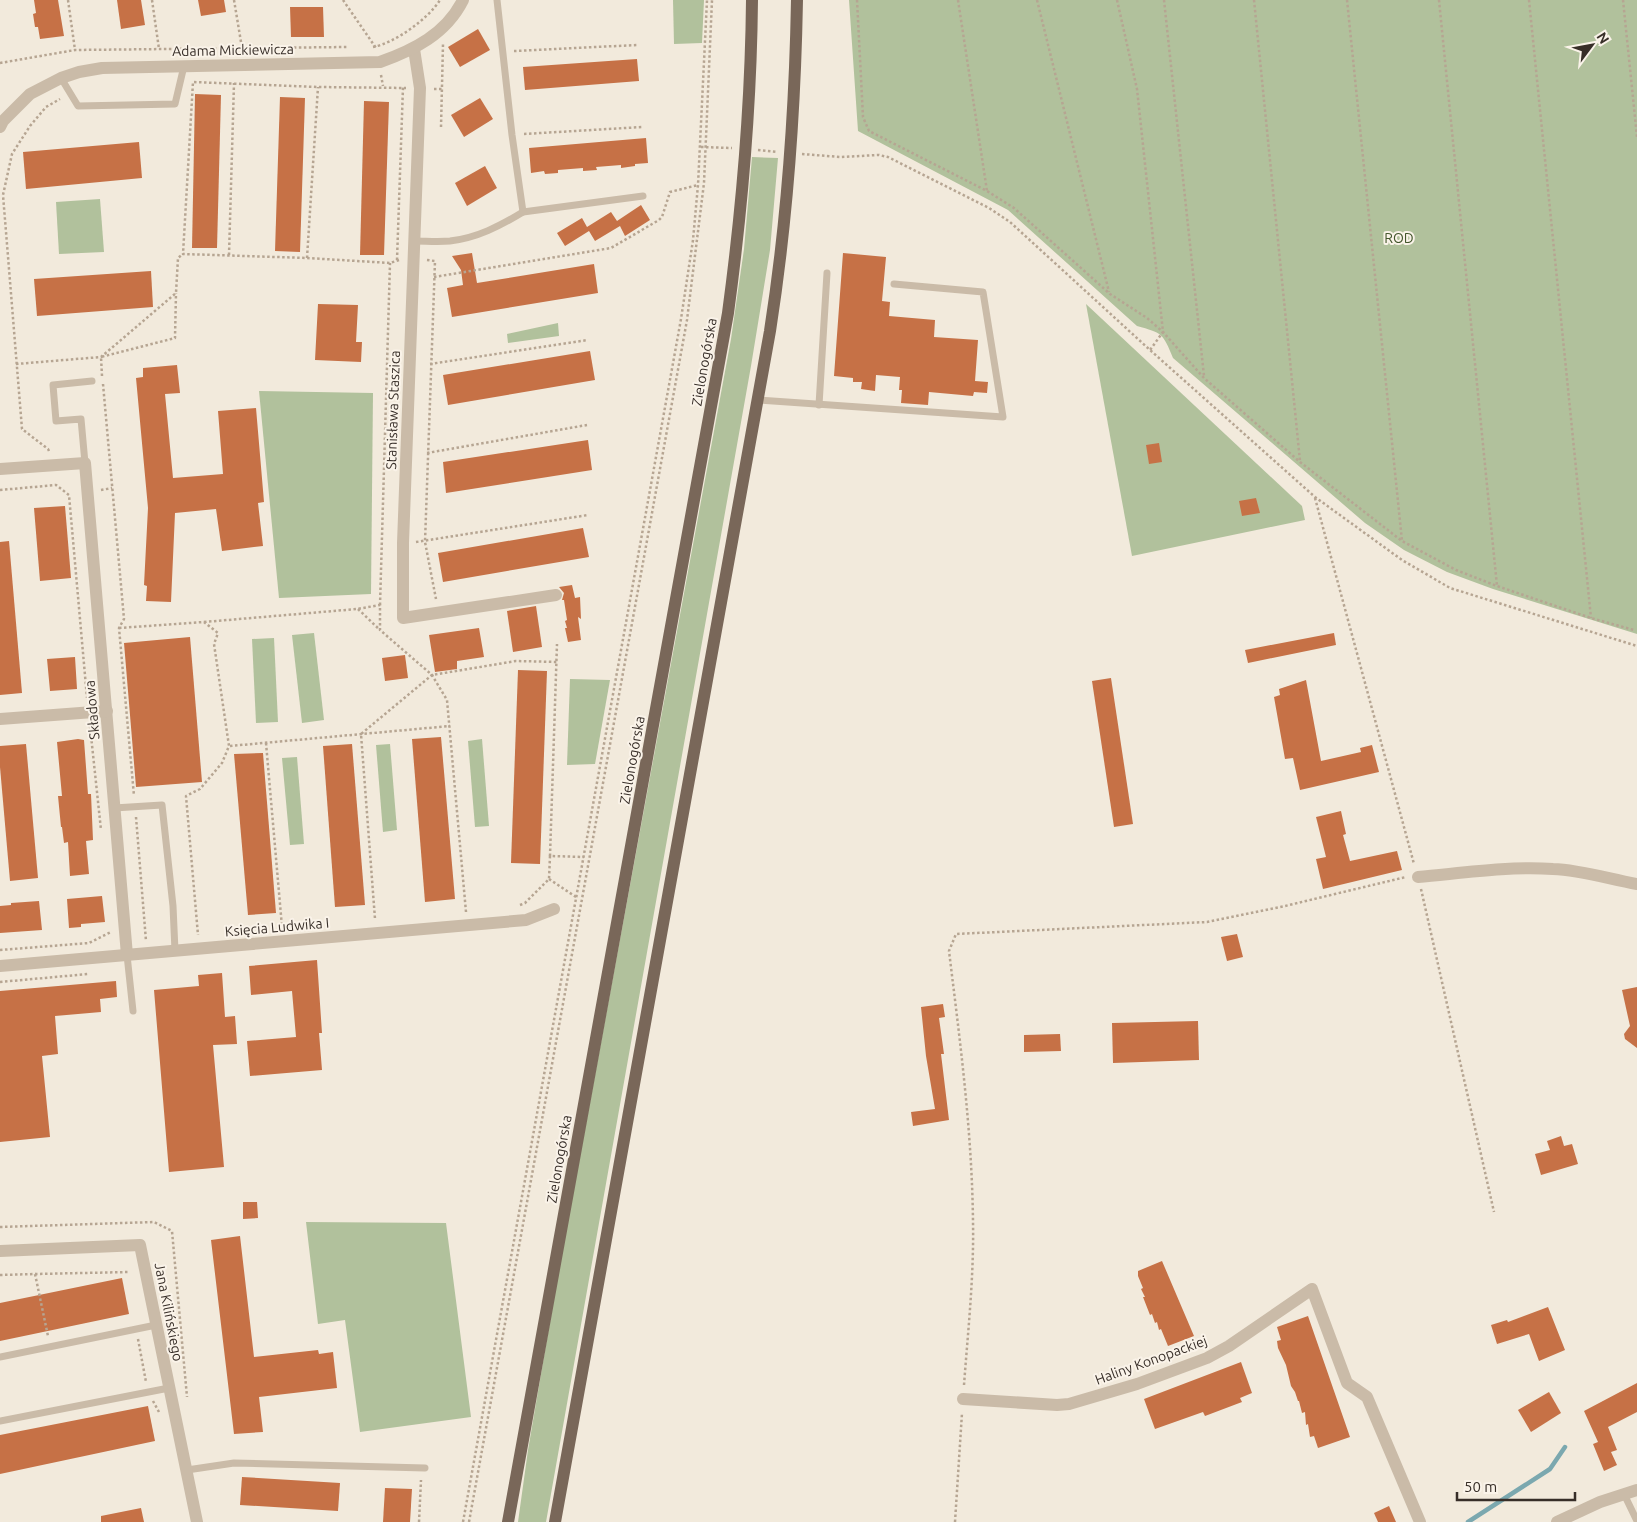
<svg xmlns="http://www.w3.org/2000/svg" width="1637" height="1522" font-family="Ubuntu,sans-serif">
<style>
.green{fill:#b1c19c}
.lines{fill:none;stroke-linecap:round;stroke-linejoin:round}
.stream{stroke:#7ba8af;stroke-width:4.5}
.building{fill:#c67146}
.path{stroke:#b6a592;stroke-width:2.5;stroke-dasharray:2.5 2.5;stroke-linecap:butt}
.service{stroke:#cabba8;stroke-width:7}
.minor{stroke:#cabba8;stroke-width:12}
.tertiary{stroke:#cabba8;stroke-width:12}
.primary{stroke:#796759;stroke-width:12}
.labels{text-anchor:middle;dominant-baseline:central;stroke-width:4;stroke-linejoin:round;paint-order:stroke}
.street-label{font-size:14px;fill:#372e28;stroke:#faf3e9}
.park-label{font-size:14px;fill:#43562c;stroke:#faf3e9}
</style>
<rect width="100%" height="100%" fill="#f2eadc"/>
<g class="green">
<path d="M 673,0 L 704,0 L 702,43 L 674,44 Z"/>
<path d="M 849,0 L 1637,0 L 1637,634 L 1493,589 L 1447,572 L 1404,550 L 1365,523 L 1173,358 C 1163,333 1162,333 1137,326 L 1008,210 L 858,131 Z"/>
<path d="M 752,157 L 778,158 L 770,250 L 751,366 L 546,1522 L 518,1522 L 528,1450 L 558,1275 L 731,339 L 744,249 Z"/>
<path d="M 100,199 L 104,252 L 59,254 L 56,202 Z"/>
<path d="M 1086,304 L 1302,506 L 1305,520 L 1132,556 Z"/>
<path d="M 558,323 L 559,336 L 508,343 L 507,334 Z"/>
<path d="M 259,391 L 373,393 L 371,594 L 279,598 Z"/>
<path d="M 314,633 L 324,720 L 302,723 L 292,635 Z"/>
<path d="M 274,638 L 278,722 L 256,723 L 252,639 Z"/>
<path d="M 570,679 L 610,680 L 595,764 L 567,765 Z"/>
<path d="M 482,739 L 489,826 L 475,827 L 468,741 Z"/>
<path d="M 390,744 L 397,830 L 383,832 L 376,745 Z"/>
<path d="M 297,757 L 304,844 L 290,845 L 282,758 Z"/>
<path d="M 306,1222 L 446,1223 L 471,1417 L 360,1432 L 345,1320 L 318,1324 Z"/>
</g>
<g class="lines">
<path class="stream" d="M 1468,1522 L 1550,1469 L 1565,1447"/>
</g>
<g class="building">
<path d="M 34,0 L 58,0 L 64,36 L 40,39 L 38,27 L 35,27 L 33,14 L 36,13 Z"/>
<path d="M 117,0 L 141,0 L 145,25 L 121,29 Z"/>
<path d="M 198,0 L 224,0 L 226,12 L 201,16 Z"/>
<path d="M 290,7 L 323,7 L 324,37 L 291,37 Z"/>
<path d="M 478,29 L 490,50 L 460,67 L 448,47 Z"/>
<path d="M 637,59 L 639,81 L 525,90 L 523,67 Z"/>
<path d="M 195,94 L 221,95 L 217,248 L 192,248 Z"/>
<path d="M 280,97 L 305,98 L 300,252 L 275,251 Z"/>
<path d="M 480,98 L 493,119 L 464,137 L 451,115 Z"/>
<path d="M 364,101 L 389,102 L 384,255 L 360,255 Z"/>
<path d="M 646,138 L 648,163 L 635,164 L 635,166 L 621,168 L 621,165 L 596,167 L 597,170 L 583,171 L 583,168 L 558,170 L 558,173 L 545,174 L 544,171 L 531,173 L 529,148 Z"/>
<path d="M 139,142 L 142,178 L 26,189 L 23,152 Z"/>
<path d="M 485,166 L 497,188 L 467,206 L 455,183 Z"/>
<path d="M 641,205 L 650,220 L 625,236 L 620,226 L 595,241 L 589,231 L 565,246 L 557,233 L 582,218 L 587,227 L 611,212 L 617,221 Z"/>
<path d="M 472,253 L 477,283 L 594,264 L 598,293 L 452,317 L 447,288 L 463,285 L 461,270 L 452,256 Z"/>
<path d="M 843,253 L 886,257 L 882,301 L 890,302 L 889,316 L 935,320 L 934,337 L 978,340 L 975,381 L 988,382 L 987,393 L 974,392 L 973,396 L 929,392 L 928,405 L 901,403 L 902,390 L 899,390 L 900,377 L 876,375 L 875,391 L 861,389 L 862,382 L 853,382 L 853,378 L 834,376 Z"/>
<path d="M 151,271 L 153,307 L 37,316 L 34,279 Z"/>
<path d="M 318,304 L 358,305 L 356,342 L 362,342 L 361,362 L 315,360 Z"/>
<path d="M 590,351 L 595,380 L 448,405 L 443,375 Z"/>
<path d="M 177,365 L 180,393 L 165,394 L 173,478 L 223,474 L 218,411 L 256,408 L 264,502 L 258,503 L 263,546 L 222,551 L 216,509 L 175,513 L 171,602 L 146,601 L 147,586 L 144,585 L 148,508 L 136,378 L 143,377 L 143,368 Z"/>
<path d="M 588,440 L 592,470 L 446,493 L 443,462 Z"/>
<path d="M 1159,443 L 1162,462 L 1149,464 L 1146,445 Z"/>
<path d="M 1256,498 L 1260,513 L 1242,516 L 1239,501 Z"/>
<path d="M 65,506 L 71,578 L 40,581 L 34,508 Z"/>
<path d="M 583,528 L 589,557 L 443,582 L 438,553 Z"/>
<path d="M 9,541 L 22,693 L 0,695 L 0,542 Z"/>
<path d="M 572,585 L 575,598 L 580,597 L 581,619 L 578,617 L 581,640 L 568,642 L 565,628 L 567,628 L 565,621 L 567,620 L 564,600 L 562,600 L 564,593 L 559,587 Z"/>
<path d="M 536,606 L 542,647 L 513,652 L 507,611 Z"/>
<path d="M 479,628 L 484,657 L 457,661 L 457,669 L 435,672 L 429,635 Z"/>
<path d="M 1334,633 L 1336,645 L 1248,663 L 1245,650 Z"/>
<path d="M 190,637 L 202,782 L 136,787 L 124,643 Z"/>
<path d="M 405,655 L 408,678 L 385,681 L 382,658 Z"/>
<path d="M 75,657 L 77,689 L 50,691 L 47,659 Z"/>
<path d="M 518,670 L 547,671 L 540,864 L 511,863 Z"/>
<path d="M 1111,678 L 1133,824 L 1114,827 L 1092,681 Z"/>
<path d="M 1306,680 L 1321,761 L 1361,752 L 1360,748 L 1372,745 L 1379,772 L 1300,790 L 1293,758 L 1285,759 L 1274,697 L 1280,695 L 1279,689 Z"/>
<path d="M 441,737 L 455,899 L 425,902 L 412,739 Z"/>
<path d="M 78,739 L 84,740 L 88,794 L 91,794 L 93,840 L 86,841 L 89,874 L 70,876 L 68,842 L 64,843 L 62,827 L 61,827 L 58,796 L 62,796 L 57,742 Z"/>
<path d="M 26,744 L 38,878 L 10,881 L 0,767 L 0,746 Z"/>
<path d="M 352,744 L 365,905 L 335,907 L 323,746 Z"/>
<path d="M 263,753 L 276,913 L 248,915 L 234,754 Z"/>
<path d="M 1341,811 L 1346,834 L 1343,835 L 1350,861 L 1397,851 L 1402,870 L 1323,889 L 1316,859 L 1326,857 L 1316,817 Z"/>
<path d="M 102,896 L 105,922 L 81,924 L 81,927 L 69,928 L 67,899 Z"/>
<path d="M 39,901 L 42,930 L 0,933 L 0,906 L 11,905 L 11,903 Z"/>
<path d="M 1237,934 L 1243,957 L 1227,961 L 1221,937 Z"/>
<path d="M 317,960 L 322,1033 L 319,1033 L 322,1070 L 250,1076 L 247,1041 L 296,1037 L 292,991 L 251,995 L 249,966 Z"/>
<path d="M 222,973 L 225,1017 L 235,1016 L 237,1044 L 213,1045 L 224,1167 L 169,1172 L 154,990 L 199,986 L 198,975 Z"/>
<path d="M 116,981 L 117,997 L 100,999 L 101,1012 L 55,1016 L 58,1054 L 42,1056 L 50,1137 L 0,1142 L 0,991 Z"/>
<path d="M 1637,987 L 1637,1048 L 1625,1039 L 1624,1034 L 1630,1026 L 1622,990 Z"/>
<path d="M 943,1004 L 945,1017 L 939,1018 L 944,1054 L 941,1054 L 949,1120 L 913,1126 L 911,1112 L 935,1109 L 926,1056 L 921,1007 Z"/>
<path d="M 1198,1021 L 1199,1060 L 1113,1063 L 1112,1023 Z"/>
<path d="M 1060,1034 L 1061,1051 L 1024,1052 L 1024,1035 Z"/>
<path d="M 1561,1136 L 1564,1146 L 1572,1144 L 1578,1164 L 1541,1175 L 1535,1154 L 1550,1150 L 1547,1141 Z"/>
<path d="M 243,1202 L 257,1202 L 258,1218 L 243,1219 Z"/>
<path d="M 240,1236 L 254,1357 L 318,1350 L 319,1354 L 333,1352 L 337,1388 L 259,1397 L 263,1432 L 234,1434 L 211,1240 Z"/>
<path d="M 1162,1261 L 1194,1336 L 1168,1346 L 1161,1329 L 1159,1330 L 1157,1322 L 1155,1323 L 1152,1314 L 1150,1315 L 1143,1297 L 1145,1297 L 1141,1289 L 1143,1288 L 1138,1276 L 1138,1271 Z"/>
<path d="M 122,1278 L 129,1314 L 0,1341 L 0,1303 Z"/>
<path d="M 1548,1307 L 1565,1350 L 1539,1361 L 1529,1334 L 1497,1344 L 1491,1325 L 1507,1320 L 1508,1322 Z"/>
<path d="M 1308,1316 L 1350,1437 L 1318,1448 L 1314,1436 L 1310,1437 L 1308,1424 L 1306,1425 L 1305,1412 L 1302,1413 L 1299,1401 L 1298,1401 L 1295,1392 L 1291,1386 L 1286,1365 L 1278,1348 L 1277,1341 L 1281,1340 L 1277,1327 Z"/>
<path d="M 1241,1362 L 1252,1393 L 1240,1398 L 1242,1402 L 1205,1416 L 1203,1412 L 1155,1429 L 1144,1399 Z"/>
<path d="M 1637,1383 L 1637,1412 L 1608,1427 L 1617,1450 L 1611,1452 L 1617,1465 L 1604,1471 L 1593,1444 L 1598,1442 L 1584,1411 Z"/>
<path d="M 1549,1392 L 1561,1413 L 1531,1432 L 1518,1410 Z"/>
<path d="M 148,1406 L 155,1441 L 0,1474 L 0,1435 Z"/>
<path d="M 242,1477 L 340,1483 L 338,1511 L 240,1505 Z"/>
<path d="M 385,1488 L 412,1489 L 410,1522 L 383,1522 Z"/>
<path d="M 1389,1506 L 1396,1522 L 1378,1522 L 1374,1513 Z"/>
<path d="M 141,1508 L 144,1522 L 101,1522 L 101,1516 Z"/>
</g>
<g class="lines">
<g class="path">
<path d="M 68,0 L 75,50"/>
<path d="M 152,0 L 159,49"/>
<path d="M 234,0 L 242,48"/>
<path d="M 343,0 L 376,48"/>
<path d="M 857,0 L 863,117 L 869,131 L 987,191 L 1014,208 L 1110,294 L 1147,318 L 1163,332 L 1204,378 L 1300,462 L 1402,541 L 1456,570 L 1497,586 L 1591,618 L 1634,630"/>
<path d="M 958,0 L 987,191"/>
<path d="M 1037,0 L 1109,292"/>
<path d="M 1117,0 L 1137,89 L 1163,332 L 1150,350"/>
<path d="M 1164,0 L 1204,376"/>
<path d="M 1254,0 L 1300,461"/>
<path d="M 1347,0 L 1402,541"/>
<path d="M 1439,0 L 1497,586"/>
<path d="M 1529,0 L 1591,618"/>
<path d="M 1623,0 L 1637,137"/>
<path d="M 373,47 C 395,43 428,19 440,0"/>
<path d="M 514,51 L 637,45"/>
<path d="M 0,63 L 75,50 L 347,47"/>
<path d="M 381,75 L 383,86"/>
<path d="M 434,89 L 442,89"/>
<path d="M 441,127 L 443,44"/>
<path d="M 524,134 L 642,127"/>
<path d="M 701,147 L 732,148"/>
<path d="M 758,150 L 777,152"/>
<path d="M 802,154 L 840,157 L 879,155 L 888,157 L 989,208 L 1010,222 L 1150,350 L 1315,497 L 1402,560 L 1450,588 L 1637,646"/>
<path d="M 229,255 L 234,83"/>
<path d="M 307,258 L 318,87"/>
<path d="M 397,260 L 403,87"/>
<path d="M 399,260 L 390,263 L 307,258 L 183,254 L 193,82 L 318,87 L 406,88"/>
<path d="M 427,260 L 435,261 L 425,542 L 436,599"/>
<path d="M 434,277 L 611,248 L 659,220 L 662,217 L 670,192 L 698,185"/>
<path d="M 16,364 L 101,357 L 176,293 L 178,258 L 183,254"/>
<path d="M 430,364 L 588,340"/>
<path d="M 102,376 L 101,357 L 175,338 L 176,293"/>
<path d="M 103,384 L 124,619 L 119,628 L 134,796"/>
<path d="M 49,451 L 48,449 L 22,429 L 3,195 L 12,154 L 30,126 L 46,107 L 60,99"/>
<path d="M 427,453 L 587,425"/>
<path d="M 0,490 L 56,485 L 69,495 L 87,698"/>
<path d="M 101,490 L 112,488"/>
<path d="M 1315,498 L 1414,864"/>
<path d="M 416,542 L 588,515"/>
<path d="M 380,605 L 390,263"/>
<path d="M 358,609 L 380,630"/>
<path d="M 204,622 L 357,609 L 380,605 L 380,630 L 432,675 L 361,734 L 375,919"/>
<path d="M 119,628 L 204,622 L 218,633 L 214,644 L 229,746 L 222,763 L 200,789 L 186,796 L 198,935"/>
<path d="M 90,726 L 101,830"/>
<path d="M 266,743 L 282,927"/>
<path d="M 230,746 L 450,726"/>
<path d="M 136,817 L 146,941"/>
<path d="M 550,856 L 557,644"/>
<path d="M 549,879 L 576,897"/>
<path d="M 1421,889 L 1494,1212"/>
<path d="M 520,905 L 525,903 L 549,879 L 550,856 L 584,857"/>
<path d="M 466,912 L 447,700 L 432,675 L 516,661 L 557,662"/>
<path d="M 0,950 L 89,943 L 111,932"/>
<path d="M 0,982 L 88,974"/>
<path d="M 0,1227 L 154,1222 L 172,1231 L 187,1397"/>
<path d="M 35,1274 L 130,1272"/>
<path d="M 0,1275 L 35,1274 L 48,1336"/>
<path d="M 138,1339 L 146,1382"/>
<path d="M 964,1385 C 968,1331 974,1276 973,1222 C 972,1131 960,1041 949,951 L 956,934 L 1207,922 L 1285,906 L 1406,877"/>
<path d="M 153,1401 L 159,1412"/>
<path d="M 419,1522 L 421,1480"/>
<path d="M 463,1522 L 681,319 L 693,240 L 698,185 L 707,0"/>
<path d="M 469,1522 L 687,320 L 704,183 L 712,0"/>
<path d="M 955,1522 L 962,1413"/>
</g>
<g class="service">
<path d="M 497,0 L 512,135 L 523,212 L 643,196"/>
<path d="M 61,78 L 78,106 L 175,104 L 184,66"/>
<path d="M 414,241 C 426,241 438,242 450,241 C 477,238 500,226 523,212"/>
<path d="M 758,400 L 1003,417 L 983,292 L 894,284"/>
<path d="M 819,405 L 827,273"/>
<path d="M 85,463 L 81,419 L 56,421 L 53,385 L 92,381"/>
<path d="M 114,808 L 162,805 L 173,906 L 175,951"/>
<path d="M 127,955 L 133,1011"/>
<path d="M 0,1357 L 156,1325"/>
<path d="M 0,1421 L 169,1388"/>
<path d="M 187,1470 L 234,1463 L 425,1468"/>
<path d="M 1624,1494 L 1637,1521"/>
</g>
<g class="minor">
<path d="M 414,49 L 420,88 L 403,543 L 403,618 L 556,595"/>
<path d="M 0,127 L 3,121 L 30,94 L 61,78 L 79,72 L 102,68 L 380,62 C 414,50 446,34 463,0"/>
<path d="M 0,469 L 85,463 L 127,955"/>
<path d="M 0,719 L 107,711"/>
<path d="M 1418,877 C 1463,873 1508,866 1553,869 C 1581,870 1609,879 1637,884"/>
<path d="M 0,966 L 526,920 L 554,909"/>
<path d="M 0,1251 L 140,1245 L 197,1522"/>
<path d="M 963,1399 L 1057,1405 L 1069,1404 L 1137,1384 L 1207,1358 L 1229,1346 L 1312,1289 L 1347,1383 L 1367,1397 L 1420,1522"/>
</g>
<path class="tertiary" d="M 1557,1522 L 1600,1502 L 1637,1490"/>
<g class="primary">
<path d="M 508,1522 L 728,313 C 742,209 751,105 752,0"/>
<path d="M 555,1522 L 770,331 C 787,222 795,111 797,0"/>
</g>
</g>
<g class="labels">
<g class="street-label">
<text transform="translate(233 50) rotate(-1)">Adama Mickiewicza</text>
<text transform="translate(704 362) rotate(-80)">Zielonogórska</text>
<text transform="translate(393 410) rotate(-88)">Stanisława Staszica</text>
<text transform="translate(92 710) rotate(-95)">Składowa</text>
<text transform="translate(632 760) rotate(-80)">Zielonogórska</text>
<text transform="translate(277 927) rotate(-5)">Księcia Ludwika I</text>
<text transform="translate(559 1159) rotate(-80)">Zielonogórska</text>
<text transform="translate(169 1312) rotate(79)">Jana Kilińskiego</text>
<text transform="translate(1151 1360) rotate(-20)">Haliny Konopackiej</text>
</g>
<g class="park-label">
<text x="1399" y="238">ROD</text>
</g>
</g>
<g transform="translate(1592 45) rotate(58)" stroke="#faf3e9" stroke-width="4" paint-order="stroke">
<path d="M0-4L9 19L0 12L-9 19Z" fill="#372e28"/>
<text y="-8" font-size="14" font-weight="bold" text-anchor="middle" fill="#372e28">N</text>
</g>
<path d="M1457 1492v8h118v-8" fill="none" stroke="#372e28" stroke-width="2.5"/>
<text x="1464" y="1492" font-size="15" fill="#372e28" stroke="#faf3e9" stroke-width="4" paint-order="stroke">50 m</text>
</svg>
